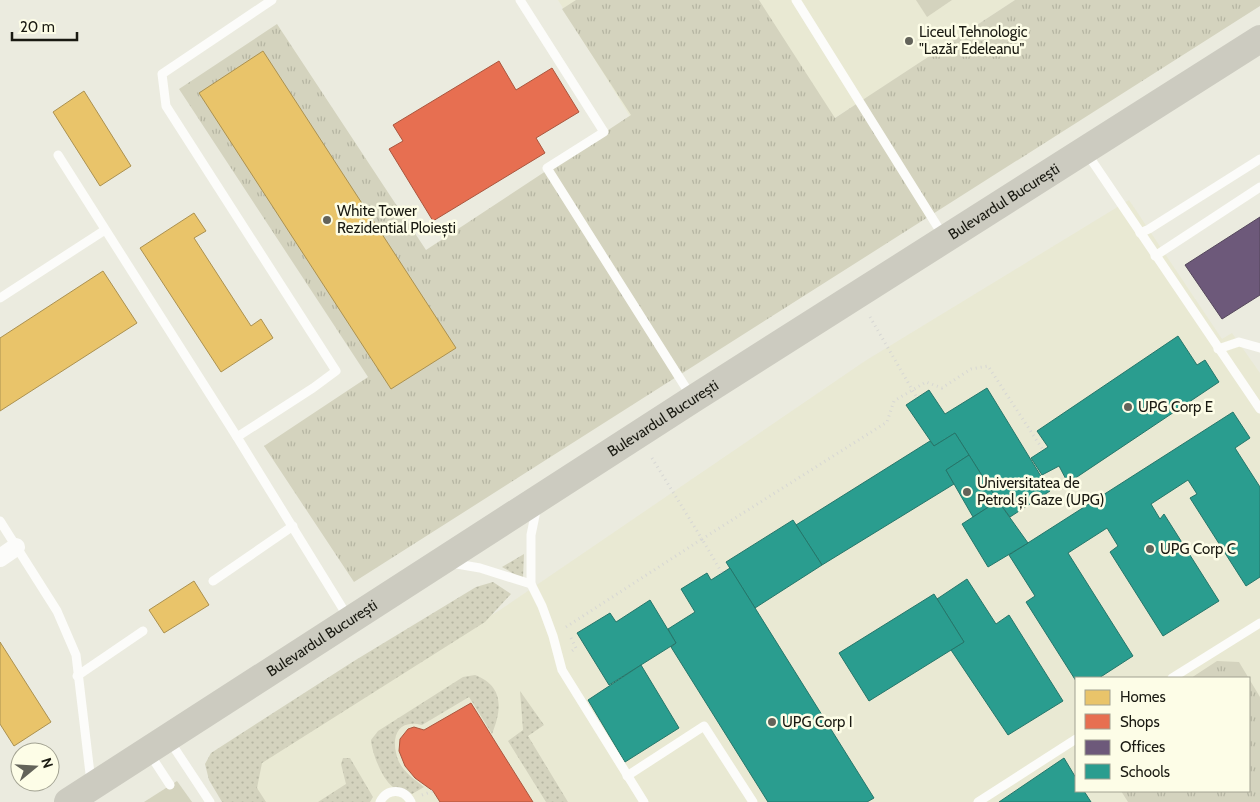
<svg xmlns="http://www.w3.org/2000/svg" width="1260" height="802" font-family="Cabin,sans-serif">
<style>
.built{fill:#e9e9d3;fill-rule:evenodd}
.grass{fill:url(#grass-dots)}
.park{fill:url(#park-tufts)}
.pitch{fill:#d4d3be}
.homes{fill:#e9c46a;stroke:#ab9150}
.shops{fill:#e76f51;stroke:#aa563e}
.offices{fill:#6d597a;stroke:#54465b}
.schools{fill:#2a9d8f;stroke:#25766a}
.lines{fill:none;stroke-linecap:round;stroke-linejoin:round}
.path{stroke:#d7d7d4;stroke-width:3;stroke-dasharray:1 4;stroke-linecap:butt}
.lane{stroke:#fcfcfa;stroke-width:9}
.street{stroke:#fcfcfa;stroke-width:18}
.primary{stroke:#cccbc0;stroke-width:28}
.poi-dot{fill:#63635a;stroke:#fdfde7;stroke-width:2}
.labels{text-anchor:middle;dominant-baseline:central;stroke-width:5;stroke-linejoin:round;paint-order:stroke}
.poi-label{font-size:15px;fill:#1a1a12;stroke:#fdfde7;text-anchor:start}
.street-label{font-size:15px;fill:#1a1a12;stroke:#fdfde7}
</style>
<defs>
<pattern id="grass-dots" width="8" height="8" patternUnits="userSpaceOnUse" patternTransform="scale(1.25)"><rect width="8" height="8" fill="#d4d3be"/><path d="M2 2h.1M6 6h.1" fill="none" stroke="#b5b5a2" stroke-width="1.8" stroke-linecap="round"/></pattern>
<pattern id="park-tufts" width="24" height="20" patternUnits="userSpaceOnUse" patternTransform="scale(1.25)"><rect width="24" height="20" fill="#d4d3be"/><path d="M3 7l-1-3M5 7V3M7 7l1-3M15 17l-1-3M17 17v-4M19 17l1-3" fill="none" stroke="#b5b5a2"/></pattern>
</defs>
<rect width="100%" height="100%" fill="#ebebdf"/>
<g class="built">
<path d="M 558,0 L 1015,0 L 860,102 L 688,210 Z"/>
<path d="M 1129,200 L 1222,339 L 1232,333 L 1260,373 L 1260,802 L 259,802 L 238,768 L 500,610 L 865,361 ZM 1076,678 L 1249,678 L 1249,791 L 1076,791 Z"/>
</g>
<g class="grass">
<path d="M 524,554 L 523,579 L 502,567 Z"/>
<path d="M 493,582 L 511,594 L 485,622 L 262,763 L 257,788 L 266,802 L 222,802 L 209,780 L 205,764 L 211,753 L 354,661 L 476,587 Z"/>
<path d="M 475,675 C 504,686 502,709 492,734 L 469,697 L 422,725 C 395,718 390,741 399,762 C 404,772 415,780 424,787 L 412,794 C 406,791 398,790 393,787 C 382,779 372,753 371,740 L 378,731 L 463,677 Z"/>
<path d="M 520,691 L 544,725 L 528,736 L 568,802 L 546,802 L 508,741 L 523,730 Z"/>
<path d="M 343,758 L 350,758 L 373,797 L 370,802 L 318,802 L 346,784 L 341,764 Z"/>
</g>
<g class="park">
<path d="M 576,0 L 759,0 L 835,118 L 1015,0 L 1260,0 L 1260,6 L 354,582 L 264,446 L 368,377 L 179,89 L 277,24 L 426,250 L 631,115 L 562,9 Z"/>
<path d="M 1217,661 L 1239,662 L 1260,697 L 1260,802 L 1128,802 L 1121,791 L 1249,791 L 1249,678 L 1191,678 Z"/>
</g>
<g class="pitch">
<path d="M 916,0 L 952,0 L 927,17 Z"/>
<path d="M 177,781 L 192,802 L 144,802 Z"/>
</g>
<g class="homes">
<path d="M 263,51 L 456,348 L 391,389 L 199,93 Z"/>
<path d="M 84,91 L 131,166 L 100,186 L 53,112 Z"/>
<path d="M 194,213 L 206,231 L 194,238 L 251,326 L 261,319 L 273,338 L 221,372 L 140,248 Z"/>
<path d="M 103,271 L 137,323 L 0,411 L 0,338 Z"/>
<path d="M 194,581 L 209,605 L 164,633 L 149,610 Z"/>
<path d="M 0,642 L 51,722 L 14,746 L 0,724 Z"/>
</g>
<g class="shops">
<path d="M 499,61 L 516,90 L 552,68 L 579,112 L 536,138 L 545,153 L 433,221 L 389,149 L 403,141 L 393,125 Z"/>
<path d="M 471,703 L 496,743 L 533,802 L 440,802 L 433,791 L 415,778 L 405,766 L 399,751 L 400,739 L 408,729 L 414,727 L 424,730 Z"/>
</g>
<path class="offices" d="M 1260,217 L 1260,295 L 1222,319 L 1185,265 Z"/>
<g class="schools">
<path d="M 1178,336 L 1197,365 L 1205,360 L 1219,382 L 1068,483 L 1059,466 L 1042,475 L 1031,458 L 1048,447 L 1037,431 Z"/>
<path d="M 987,388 L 1050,491 L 1010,517 L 998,501 L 955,433 L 934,446 L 906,405 L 929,390 L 945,414 Z"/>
<path d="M 1233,412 L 1250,438 L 1235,448 L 1260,487 L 1260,577 L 1246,586 L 1190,498 L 1197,494 L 1188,480 L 1151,504 L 1160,519 L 1164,514 L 1219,601 L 1163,636 L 1110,552 L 1118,546 L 1107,528 L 1068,553 L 1133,656 L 1099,678 L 1076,678 L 1076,681 L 1026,602 L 1035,596 L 1009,555 Z"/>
<path d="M 955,433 L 969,455 L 946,470 L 954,484 L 822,565 L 796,525 L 930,441 L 934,446 Z"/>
<path d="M 969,455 L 998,501 L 973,517 L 946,470 Z"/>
<path d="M 998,501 L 1028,543 L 988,567 L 962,524 Z"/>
<path d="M 793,520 L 822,565 L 755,608 L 726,562 Z"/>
<path d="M 730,568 L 874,798 L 867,802 L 768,802 L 671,647 L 676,643 L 668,629 L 695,612 L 681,589 L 707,573 L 711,580 Z"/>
<path d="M 967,579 L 996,624 L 1009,615 L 1063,701 L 1008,735 L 951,650 L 964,642 L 937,599 Z"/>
<path d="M 934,594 L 964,642 L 869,701 L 839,653 Z"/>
<path d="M 650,600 L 676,643 L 609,685 L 577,633 L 610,613 L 616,622 Z"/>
<path d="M 641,665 L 679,728 L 625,762 L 588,700 Z"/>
<path d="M 1064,758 L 1076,778 L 1076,791 L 1084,791 L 1091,802 L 999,802 Z"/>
</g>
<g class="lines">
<g class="path">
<path d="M 870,317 L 917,398"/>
<path d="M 652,458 L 702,539 L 887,422 L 894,401 L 926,382 L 942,388 L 971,369 L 988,366 L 1043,450"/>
<path d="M 566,627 L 702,539 L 722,573"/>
<path d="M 571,638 L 576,648 L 572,651"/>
<path d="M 422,795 L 433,791"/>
</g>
<g class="lane">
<path d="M 520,0 L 604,132 L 547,168 L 691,396"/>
<path d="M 796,0 L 944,237"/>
<path d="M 1086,152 L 1260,409"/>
<path d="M 58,155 L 237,437 L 348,617"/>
<path d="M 1140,233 L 1149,229 L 1260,159"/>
<path d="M 1155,256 L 1260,187"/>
<path d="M 0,298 L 105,230"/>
<path d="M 1218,349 L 1239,342 L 1260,348"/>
<path d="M 237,437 L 313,388 L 336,371 L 166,106 L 162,74 L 272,0"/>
<path d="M 537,506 L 531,535 L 531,584 L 542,606 L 553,636 L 562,670 L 644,802"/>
<path d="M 0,521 L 57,611 L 76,655 L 91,782"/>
<path d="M 451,563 L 480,568 L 531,584"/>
<path d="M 213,581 L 293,526"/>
<path d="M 77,676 L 143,631"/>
<path d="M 1172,678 L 1260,623"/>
<path d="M 169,740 L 210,802"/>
<path d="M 149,753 L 170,785"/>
<path d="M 627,776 L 704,726 L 753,802"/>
<path d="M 380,802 C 387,788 404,788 411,802"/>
<path d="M 978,802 L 1076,739"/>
</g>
<path class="street" d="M 0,558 L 16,547"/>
<path class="primary" id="s1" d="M 68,802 L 693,399 L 1260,39"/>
</g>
<g class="poi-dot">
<circle cx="909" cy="41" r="5"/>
<circle cx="327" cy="220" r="5"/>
<circle cx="1128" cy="407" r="5"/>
<circle cx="967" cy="492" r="5"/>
<circle cx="1150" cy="549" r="5"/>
<circle cx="772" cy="722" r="5"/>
</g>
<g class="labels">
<g class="poi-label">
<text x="919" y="32">Liceul Tehnologic<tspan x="919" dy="17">"Lazăr Edeleanu"</tspan></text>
<text x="337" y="211">White Tower<tspan x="337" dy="17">Rezidential Ploiești</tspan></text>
<text x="1138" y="407">UPG Corp E</text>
<text x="977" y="483">Universitatea de<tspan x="977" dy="17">Petrol și Gaze (UPG)</tspan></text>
<text x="1160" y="549">UPG Corp C</text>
<text x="782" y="722">UPG Corp I</text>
</g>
<g class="street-label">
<text stroke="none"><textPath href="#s1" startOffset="1112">Bulevardul București</textPath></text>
<text stroke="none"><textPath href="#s1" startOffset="708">Bulevardul București</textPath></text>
<text stroke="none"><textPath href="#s1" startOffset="302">Bulevardul București</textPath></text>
</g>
</g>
<rect x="1075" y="677" width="175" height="115" fill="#fdfde7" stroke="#a2a292"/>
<rect x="1085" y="690" width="25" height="15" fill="#e9c46a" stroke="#a2a292"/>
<text x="1120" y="702" font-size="15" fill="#1a1a12">Homes</text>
<rect x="1085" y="714" width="25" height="15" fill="#e76f51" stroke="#a2a292"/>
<text x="1120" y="727" font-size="15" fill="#1a1a12">Shops</text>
<rect x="1085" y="740" width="25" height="15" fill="#6d597a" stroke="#a2a292"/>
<text x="1120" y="752" font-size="15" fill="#1a1a12">Offices</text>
<rect x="1085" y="764" width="25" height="15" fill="#2a9d8f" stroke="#a2a292"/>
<text x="1120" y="777" font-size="15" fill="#1a1a12">Schools</text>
<g transform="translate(35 767) rotate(72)"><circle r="24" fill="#fdfde7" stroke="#a2a292"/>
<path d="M0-4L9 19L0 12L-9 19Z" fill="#63635a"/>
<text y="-8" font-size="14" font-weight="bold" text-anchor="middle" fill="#1a1a12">N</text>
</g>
<path d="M12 32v8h65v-8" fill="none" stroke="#1a1a12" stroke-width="2.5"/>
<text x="20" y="32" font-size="15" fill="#1a1a12" stroke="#fdfde7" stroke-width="4" paint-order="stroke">20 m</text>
</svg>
